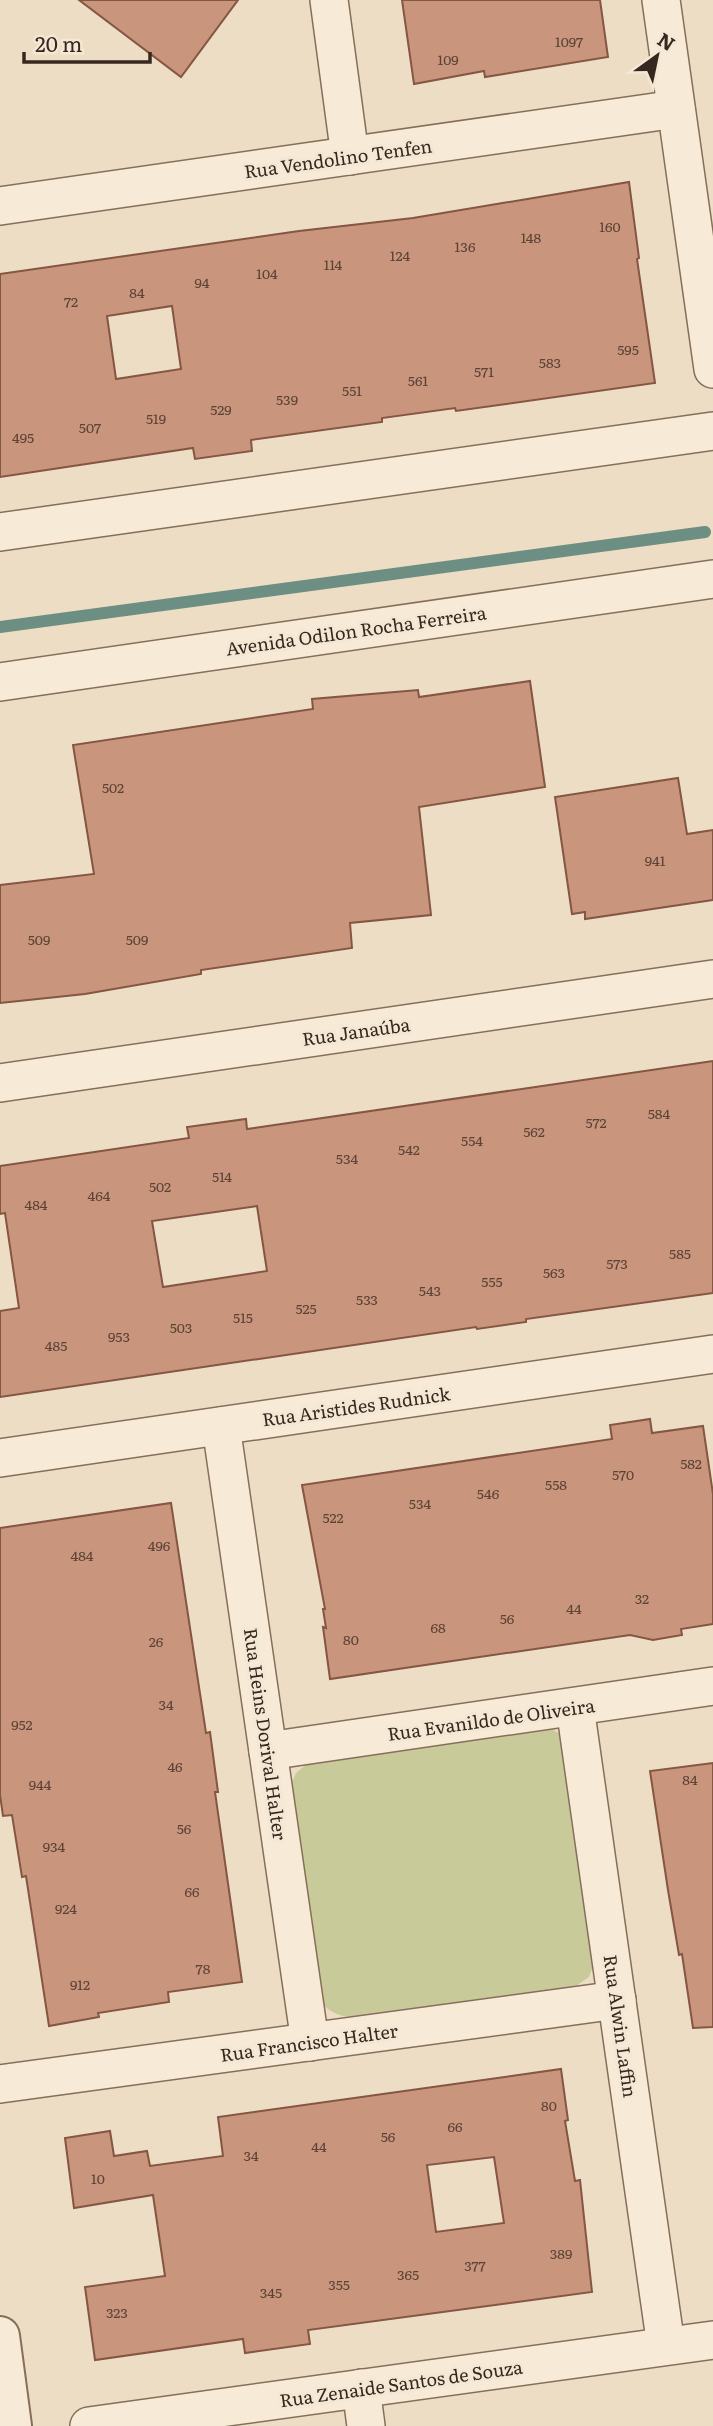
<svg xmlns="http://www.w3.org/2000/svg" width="713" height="2426" font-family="Literata,serif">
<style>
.green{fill:#c9ca99}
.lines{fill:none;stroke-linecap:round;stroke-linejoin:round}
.stream{stroke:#6d8e82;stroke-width:12}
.building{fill:#c9957c;stroke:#855642;stroke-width:2;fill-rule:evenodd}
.minor-casing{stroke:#866e5b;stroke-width:40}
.tertiary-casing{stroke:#866e5b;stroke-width:42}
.minor{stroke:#f7ebd7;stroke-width:37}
.tertiary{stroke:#f7ebd7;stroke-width:38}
.labels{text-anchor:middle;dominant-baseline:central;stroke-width:6;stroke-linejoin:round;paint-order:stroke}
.number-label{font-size:14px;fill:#5c4336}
.street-label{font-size:18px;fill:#37281f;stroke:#f4e8d4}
</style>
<rect width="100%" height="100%" fill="#ecddc4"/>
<path class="green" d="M 545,1725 L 560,1734 L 596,1959 L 589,1977 L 573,1988 L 356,2017 C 341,2017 333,2014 322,2004 L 289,1790 L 296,1773 L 308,1763 Z"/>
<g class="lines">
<path class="stream" d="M 0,627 L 705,532"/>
</g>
<g class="building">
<path d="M 79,0 L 238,0 L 181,77 Z"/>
<path d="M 402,0 L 600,0 L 608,57 L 485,77 L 484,71 L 414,84 Z"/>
<path d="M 629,182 L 639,258 L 637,259 L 655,383 L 456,411 L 455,408 L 382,418 L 382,422 L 251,440 L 252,451 L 195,459 L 193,448 L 0,477 L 0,274 L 299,231 L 413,218 ZM 172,306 L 181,369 L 116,379 L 107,316 Z"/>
<path d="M 530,681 L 545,787 L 419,807 L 431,915 L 350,923 L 352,948 L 201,970 L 201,974 L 85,994 L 0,1003 L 0,885 L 94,874 L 73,745 L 313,709 L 312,699 L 418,690 L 419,697 Z"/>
<path d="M 678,778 L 687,834 L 713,830 L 713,900 L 585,919 L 585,912 L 572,914 L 555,797 Z"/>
<path d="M 713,1061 L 713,1293 L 526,1319 L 526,1322 L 477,1329 L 476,1327 L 0,1397 L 0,1311 L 19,1308 L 5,1213 L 0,1214 L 0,1166 L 189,1138 L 187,1127 L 246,1119 L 247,1129 ZM 257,1206 L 267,1271 L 163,1287 L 152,1221 Z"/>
<path d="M 650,1419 L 652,1433 L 703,1426 L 713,1494 L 713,1624 L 681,1629 L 682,1635 L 653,1640 L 630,1635 L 330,1679 L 323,1627 L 326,1628 L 323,1609 L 325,1609 L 302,1485 L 612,1439 L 610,1425 Z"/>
<path d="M 171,1503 L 206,1733 L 210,1732 L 218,1792 L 215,1792 L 242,1982 L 168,1992 L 169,2002 L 98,2013 L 99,2017 L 49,2026 L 26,1876 L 22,1877 L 12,1815 L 3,1816 L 0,1795 L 0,1528 Z"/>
<path d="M 713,1763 L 713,2027 L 693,2028 L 682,1954 L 679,1955 L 668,1890 L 650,1771 Z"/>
<path d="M 561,2069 L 568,2120 L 565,2121 L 575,2181 L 580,2180 L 592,2292 L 308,2330 L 310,2344 L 245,2353 L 243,2339 L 95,2360 L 85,2287 L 165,2276 L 153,2195 L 74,2208 L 65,2138 L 110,2131 L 114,2156 L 147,2151 L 150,2166 L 223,2156 L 218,2117 ZM 494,2157 L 504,2223 L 436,2232 L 427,2165 Z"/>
</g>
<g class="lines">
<g class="minor-casing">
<g id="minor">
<path d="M 329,0 L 350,156"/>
<path d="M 661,0 L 713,369"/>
<path d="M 0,206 L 676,109"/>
<path d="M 0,532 L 713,431"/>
<path d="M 0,682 L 713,579"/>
<path d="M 0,1083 L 713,979"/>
<path d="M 221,1426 L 310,2042"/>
<path d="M 0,1458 L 713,1354"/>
<path d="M 575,1707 L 666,2346"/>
<path d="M 268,1751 L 713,1686"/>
<path d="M 0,2084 L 617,2000"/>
<path d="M 361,2388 L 366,2426"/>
<path d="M 89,2426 L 713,2340"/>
</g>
</g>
<g class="tertiary-casing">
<path id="tertiary" d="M 0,2336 L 12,2426"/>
</g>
<use href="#minor" class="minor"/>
<use href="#tertiary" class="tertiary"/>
</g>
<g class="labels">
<g class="number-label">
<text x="569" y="41">1097</text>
<text x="448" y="59">109</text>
<text x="610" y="226">160</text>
<text x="531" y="237">148</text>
<text x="465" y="246">136</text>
<text x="400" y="255">124</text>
<text x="333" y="264">114</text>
<text x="267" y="273">104</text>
<text x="202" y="282">94</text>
<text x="137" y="292">84</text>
<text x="71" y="301">72</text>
<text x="628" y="349">595</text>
<text x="550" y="362">583</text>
<text x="484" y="371">571</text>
<text x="418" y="380">561</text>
<text x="352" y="390">551</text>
<text x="287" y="399">539</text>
<text x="221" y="409">529</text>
<text x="156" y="418">519</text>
<text x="90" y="427">507</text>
<text x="23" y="437">495</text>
<text x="113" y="787">502</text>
<text x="655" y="860">941</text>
<text x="39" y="939">509</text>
<text x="137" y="939">509</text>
<text x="659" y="1113">584</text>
<text x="596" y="1122">572</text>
<text x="534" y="1131">562</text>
<text x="472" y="1140">554</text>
<text x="409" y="1149">542</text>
<text x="347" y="1158">534</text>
<text x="222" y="1176">514</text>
<text x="160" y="1186">502</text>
<text x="99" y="1195">464</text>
<text x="36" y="1204">484</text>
<text x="680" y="1253">585</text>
<text x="617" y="1263">573</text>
<text x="554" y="1272">563</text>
<text x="492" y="1281">555</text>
<text x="430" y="1290">543</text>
<text x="367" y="1299">533</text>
<text x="306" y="1308">525</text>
<text x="243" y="1317">515</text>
<text x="181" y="1327">503</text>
<text x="119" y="1336">953</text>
<text x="56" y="1345">485</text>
<text x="691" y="1463">582</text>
<text x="623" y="1474">570</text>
<text x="556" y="1484">558</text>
<text x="488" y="1493">546</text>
<text x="420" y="1503">534</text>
<text x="333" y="1517">522</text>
<text x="159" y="1545">496</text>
<text x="82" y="1555">484</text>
<text x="642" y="1598">32</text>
<text x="574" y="1608">44</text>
<text x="507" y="1618">56</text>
<text x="438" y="1627">68</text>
<text x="351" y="1639">80</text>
<text x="156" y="1641">26</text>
<text x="166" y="1704">34</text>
<text x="22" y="1724">952</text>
<text x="175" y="1766">46</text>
<text x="690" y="1779">84</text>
<text x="40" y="1784">944</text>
<text x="184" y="1828">56</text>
<text x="54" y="1846">934</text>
<text x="192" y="1891">66</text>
<text x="66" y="1908">924</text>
<text x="203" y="1968">78</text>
<text x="80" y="1984">912</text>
<text x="549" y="2105">80</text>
<text x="455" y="2126">66</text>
<text x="388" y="2136">56</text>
<text x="319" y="2146">44</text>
<text x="251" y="2155">34</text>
<text x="98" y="2178">10</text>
<text x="561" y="2253">389</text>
<text x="475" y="2265">377</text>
<text x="408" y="2274">365</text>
<text x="339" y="2284">355</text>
<text x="271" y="2292">345</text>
<text x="117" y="2312">323</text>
</g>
<g class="street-label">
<text transform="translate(338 158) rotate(-8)">Rua Vendolino Tenfen</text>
<text transform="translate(356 630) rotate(-8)">Avenida Odilon Rocha Ferreira</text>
<text transform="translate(356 1031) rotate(-8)">Rua Janaúba</text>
<text transform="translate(356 1406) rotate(-8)">Rua Aristides Rudnick</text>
<text transform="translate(491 1719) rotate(-8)">Rua Evanildo de Oliveira</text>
<text transform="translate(266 1734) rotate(82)">Rua Heins Dorival Halter</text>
<text transform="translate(621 2026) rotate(82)">Rua Alwin Laffin</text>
<text transform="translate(309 2042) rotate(-8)">Rua Francisco Halter</text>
<text transform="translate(401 2383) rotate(-8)">Rua Zenaide Santos de Souza</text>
</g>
</g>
<g transform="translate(657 56) rotate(33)" stroke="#f4e8d4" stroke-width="5" paint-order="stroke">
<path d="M0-5L12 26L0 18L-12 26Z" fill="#37281f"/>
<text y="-10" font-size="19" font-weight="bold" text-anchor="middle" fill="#37281f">N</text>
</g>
<path d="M24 52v10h126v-10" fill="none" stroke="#37281f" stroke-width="3.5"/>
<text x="35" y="52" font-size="21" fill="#37281f" stroke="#f4e8d4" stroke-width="5" paint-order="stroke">20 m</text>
</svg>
